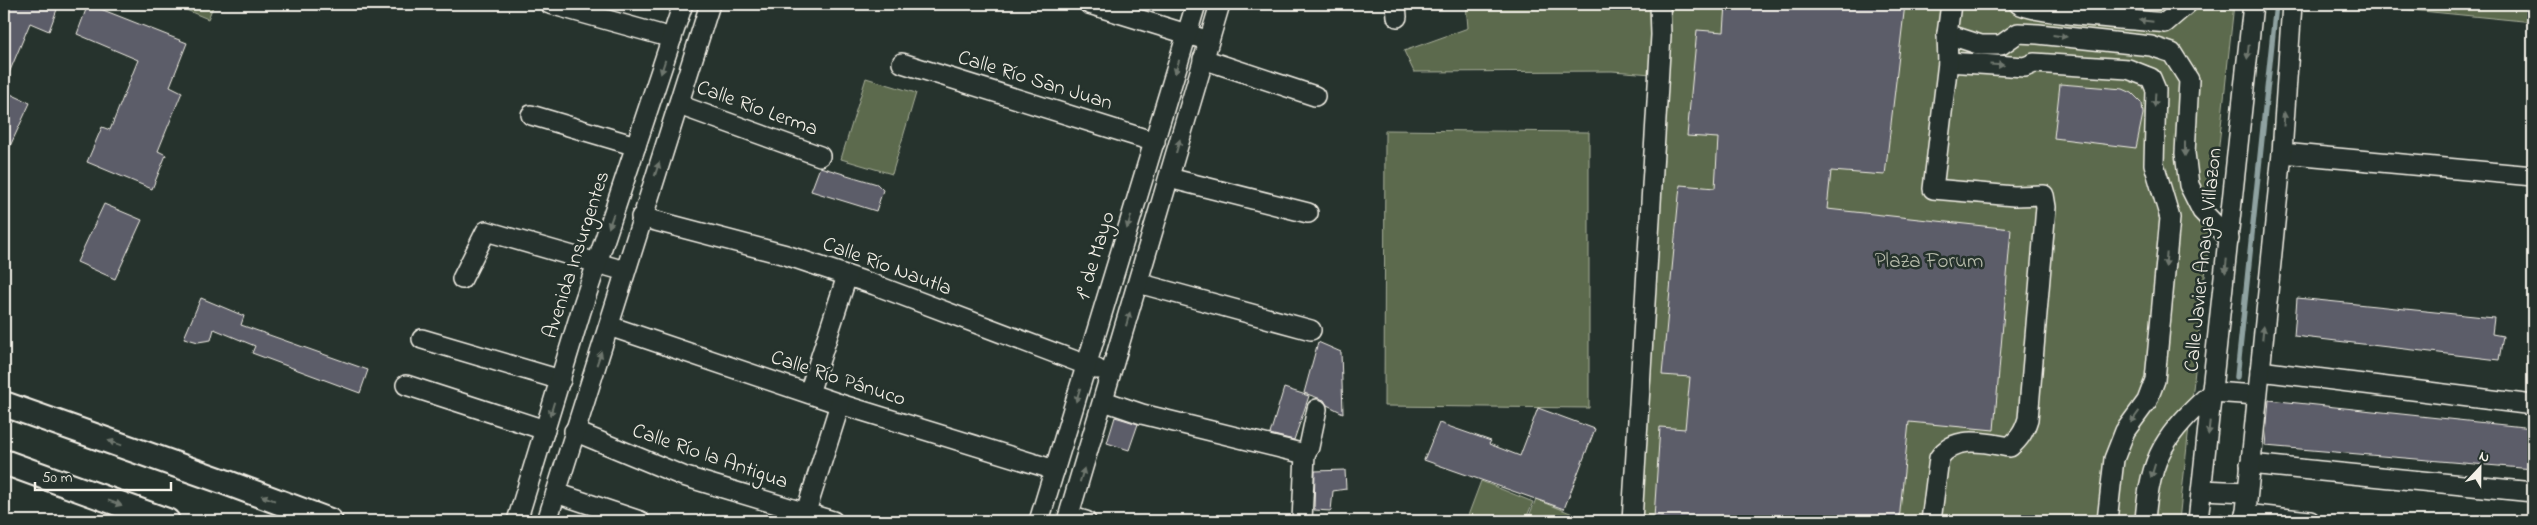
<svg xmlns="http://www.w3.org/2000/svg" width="2537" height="525" font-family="'Indie Flower',sans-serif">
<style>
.green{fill:#5c6b4d;stroke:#a8ae9a}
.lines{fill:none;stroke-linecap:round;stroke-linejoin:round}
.stream{stroke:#8fa2a1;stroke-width:5.5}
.building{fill:#5c5d69;stroke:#f4f1e8}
.minor-casing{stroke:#f4f1e8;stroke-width:22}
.major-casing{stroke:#f4f1e8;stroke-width:28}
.minor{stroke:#26332d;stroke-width:19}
.major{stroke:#26332d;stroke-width:24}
.oneway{fill:#6e766e}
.labels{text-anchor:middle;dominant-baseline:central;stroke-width:5;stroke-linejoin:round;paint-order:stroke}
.street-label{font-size:21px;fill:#f4f1e8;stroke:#26332d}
.park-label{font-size:21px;fill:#b7bbaa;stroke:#26332d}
</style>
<rect width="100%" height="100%" fill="#26332d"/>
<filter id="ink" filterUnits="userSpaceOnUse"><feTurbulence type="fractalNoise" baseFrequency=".02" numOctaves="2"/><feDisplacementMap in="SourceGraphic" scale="10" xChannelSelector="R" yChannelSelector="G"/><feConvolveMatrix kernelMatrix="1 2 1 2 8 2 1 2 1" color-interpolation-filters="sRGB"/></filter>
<g filter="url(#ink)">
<g class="green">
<path d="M 172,4 L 214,4 L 208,19 Z"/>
<path d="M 1466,4 L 2234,4 L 2179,521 L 1624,521 L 1652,74 L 1612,71 L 1414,72 L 1404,51 L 1468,28 Z"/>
<path d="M 2351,4 L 2533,4 L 2533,22 Z"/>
<path d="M 866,78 L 916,93 L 892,174 L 841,159 Z"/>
<path d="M 1385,130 L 1589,132 L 1589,408 L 1384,406 Z"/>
<path d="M 1481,481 L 1533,502 L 1525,521 L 1466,521 Z"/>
<path d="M 1536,499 L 1580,517 L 1578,521 L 1527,521 Z"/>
</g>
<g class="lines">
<g class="stream">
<path d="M 2237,377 L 2276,4"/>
<path d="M 2221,521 L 2221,516"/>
</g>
</g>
<g class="building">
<path d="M 4,4 L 59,4 L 49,31 L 30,23 L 4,85 Z"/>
<path d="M 88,4 L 187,43 L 170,86 L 182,92 L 158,151 L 166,155 L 152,189 L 87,162 L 102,127 L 110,130 L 138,60 L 77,34 Z"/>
<path d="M 1726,4 L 1905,4 L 1885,175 L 1831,171 L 1827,209 L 2011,229 L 1994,430 L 1909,422 L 1899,521 L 1687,521 L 1654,518 L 1660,427 L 1685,429 L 1690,377 L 1662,375 L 1680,185 L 1715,188 L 1718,138 L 1687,136 L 1697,30 L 1724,32 Z"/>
<path d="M 2060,84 L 2123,89 L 2132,93 L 2142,103 L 2143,114 L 2136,148 L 2054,138 Z"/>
<path d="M 4,91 L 30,103 L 4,159 Z"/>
<path d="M 820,167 L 877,184 L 883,190 L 876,211 L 811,191 Z"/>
<path d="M 104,204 L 142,220 L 115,279 L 77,262 Z"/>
<path d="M 201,298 L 244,316 L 241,325 L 368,370 L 360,393 L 252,353 L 255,346 L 214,329 L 211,340 L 198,342 L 184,338 Z"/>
<path d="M 2297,298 L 2494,318 L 2492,334 L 2503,336 L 2499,360 L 2294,336 Z"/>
<path d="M 1318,342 L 1341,352 L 1343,413 L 1327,405 L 1324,400 L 1304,393 Z"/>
<path d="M 1284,388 L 1309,396 L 1294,440 L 1270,434 Z"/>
<path d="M 2269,400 L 2533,428 L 2533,469 L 2265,446 Z"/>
<path d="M 1538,408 L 1595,429 L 1564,509 L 1424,460 L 1439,423 L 1491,441 L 1489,444 L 1520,456 Z"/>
<path d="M 1115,417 L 1138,424 L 1129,450 L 1107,443 Z"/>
<path d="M 1345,470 L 1346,489 L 1333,491 L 1331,511 L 1314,510 L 1315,471 Z"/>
</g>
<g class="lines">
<g class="minor-casing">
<g id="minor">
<path d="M 550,4 L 672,38"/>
<path d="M 1089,4 L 1200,38"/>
<path d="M 1396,4 L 1397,17"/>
<path d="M 2019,4 C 2033,14 2141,20 2165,23 L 2187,4"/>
<path d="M 1947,34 L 1981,45 L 2001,45 L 2018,33 L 2038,34 L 2151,46 L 2172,53 L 2189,80 L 2185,153 L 2189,185 L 2202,211 L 2229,239"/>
<path d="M 1203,59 L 1315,96"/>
<path d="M 1948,62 L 2025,67 L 2034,63 L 2128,69 L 2151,78 L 2156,90 L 2154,164 L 2170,218 L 2155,380 L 2147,401 L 2125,431 L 2114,459 L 2107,521"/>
<path d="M 902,63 L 1155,142"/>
<path d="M 679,105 L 820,156"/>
<path d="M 531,115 L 636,146"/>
<path d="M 2282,153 L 2533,176"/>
<path d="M 1169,178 L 1308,213"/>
<path d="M 641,217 L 786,255 L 875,285 L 1097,369"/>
<path d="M 462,279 L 486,231 L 625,271"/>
<path d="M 1138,283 L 1311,330"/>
<path d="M 609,326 L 840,404 L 1055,470"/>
<path d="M 422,339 L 561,380"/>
<path d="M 2260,371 L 2533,405"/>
<path d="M 406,385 L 545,430"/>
<path d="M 809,393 L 847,276"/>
<path d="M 1104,401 L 1142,414 L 1305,454 L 1309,447 L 1317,409"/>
<path d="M 574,431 L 683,476 L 833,521"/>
<path d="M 2250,464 L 2533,492"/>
<path d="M 2202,490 L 2247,492"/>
<path d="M 556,493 L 640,521"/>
<path d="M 2245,514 L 2310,521"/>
<path d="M 1069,516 L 1086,521"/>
<path d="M 517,521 L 581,311 L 683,4"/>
<path d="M 547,521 C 600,348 656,176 710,4"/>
<path d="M 803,521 L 840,404"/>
<path d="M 1039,521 L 1196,4"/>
<path d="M 1067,521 L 1220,4"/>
<path d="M 1302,521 L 1305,454"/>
<path d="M 1632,521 L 1661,35 L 1660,4"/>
<path d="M 1931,521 L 1939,458 C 1955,434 1986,443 2010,447 C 2020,438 2024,432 2028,419 L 2046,207 L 2044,195 L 2014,196 L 1933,189 L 1948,62 L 1947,34 L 1951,4"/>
<path d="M 2145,521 C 2150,455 2165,435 2212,392 L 2257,395"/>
<path d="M 2198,521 L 2253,4"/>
<path d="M 2245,521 L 2282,153 L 2292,4"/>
</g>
</g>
<g class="major-casing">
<g id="major">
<path d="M 4,404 L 225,482 L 330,521"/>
<path d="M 4,462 L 167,521"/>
</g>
</g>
<use href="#minor" class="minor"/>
<use href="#major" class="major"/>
</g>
<defs><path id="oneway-solid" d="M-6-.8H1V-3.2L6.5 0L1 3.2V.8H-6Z" transform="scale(1.25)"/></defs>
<g class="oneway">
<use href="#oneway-solid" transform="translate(2146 21) rotate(-174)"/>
<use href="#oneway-solid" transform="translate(2060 36) rotate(7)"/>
<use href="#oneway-solid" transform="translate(2248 52) rotate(96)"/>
<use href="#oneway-solid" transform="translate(1997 65) rotate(4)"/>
<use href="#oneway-solid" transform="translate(663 67) rotate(108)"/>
<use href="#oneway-solid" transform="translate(1177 67) rotate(107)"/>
<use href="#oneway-solid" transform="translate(2155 100) rotate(93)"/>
<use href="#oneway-solid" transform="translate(2284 119) rotate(-86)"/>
<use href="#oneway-solid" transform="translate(1178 146) rotate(-74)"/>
<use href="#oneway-solid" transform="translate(2185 149) rotate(90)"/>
<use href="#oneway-solid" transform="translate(657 169) rotate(-72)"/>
<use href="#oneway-solid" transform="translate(611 221) rotate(109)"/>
<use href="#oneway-solid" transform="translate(1129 222) rotate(108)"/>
<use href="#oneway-solid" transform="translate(2166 260) rotate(95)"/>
<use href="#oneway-solid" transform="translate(2226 266) rotate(96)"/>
<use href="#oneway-solid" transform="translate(1128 319) rotate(-74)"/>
<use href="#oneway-solid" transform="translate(2263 333) rotate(-84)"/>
<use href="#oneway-solid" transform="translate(599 358) rotate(-71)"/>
<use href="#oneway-solid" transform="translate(1078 395) rotate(107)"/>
<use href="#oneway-solid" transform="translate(552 409) rotate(107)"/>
<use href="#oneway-solid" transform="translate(2135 417) rotate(126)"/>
<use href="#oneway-solid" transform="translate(2209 428) rotate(96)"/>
<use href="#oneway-solid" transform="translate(115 443) rotate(-161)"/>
<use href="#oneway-solid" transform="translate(2153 471) rotate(107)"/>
<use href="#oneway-solid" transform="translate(1082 475) rotate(-73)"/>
<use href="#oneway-solid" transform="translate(268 498) rotate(-159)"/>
<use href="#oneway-solid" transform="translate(115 503) rotate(20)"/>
</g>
</g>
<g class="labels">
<g class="street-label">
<text transform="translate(1035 81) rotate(17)">Calle Río San Juan</text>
<text transform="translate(757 109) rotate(20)">Calle Río Lerma</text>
<text transform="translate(577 255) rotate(-72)">Avenida Insurgentes</text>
<text transform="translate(1096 256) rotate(-73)">1° de Mayo</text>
<text transform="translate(2204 260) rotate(-84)">Calle Javier Anaya Villazon</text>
<text transform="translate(887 267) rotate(20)">Calle Río Nautla</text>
<text transform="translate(838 379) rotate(18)">Calle Río Pánuco</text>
<text transform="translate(710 457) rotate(19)">Calle Río la Antigua</text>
</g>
<g class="park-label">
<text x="1929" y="262">Plaza Forum</text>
</g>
</g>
<rect width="2537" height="525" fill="none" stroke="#26332d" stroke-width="20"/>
<rect x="10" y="10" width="2517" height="505" fill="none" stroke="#f4f1e8" stroke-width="2" filter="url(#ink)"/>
<g transform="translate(2480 468) rotate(22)" stroke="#26332d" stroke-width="4" paint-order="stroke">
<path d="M0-4L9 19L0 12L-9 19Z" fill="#f4f1e8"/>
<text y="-8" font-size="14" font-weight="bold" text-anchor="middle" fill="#f4f1e8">N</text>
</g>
<path d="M35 482v8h136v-8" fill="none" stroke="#f4f1e8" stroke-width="2.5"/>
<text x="42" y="482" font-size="15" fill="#f4f1e8" stroke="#26332d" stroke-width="4" paint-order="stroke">50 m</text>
</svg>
